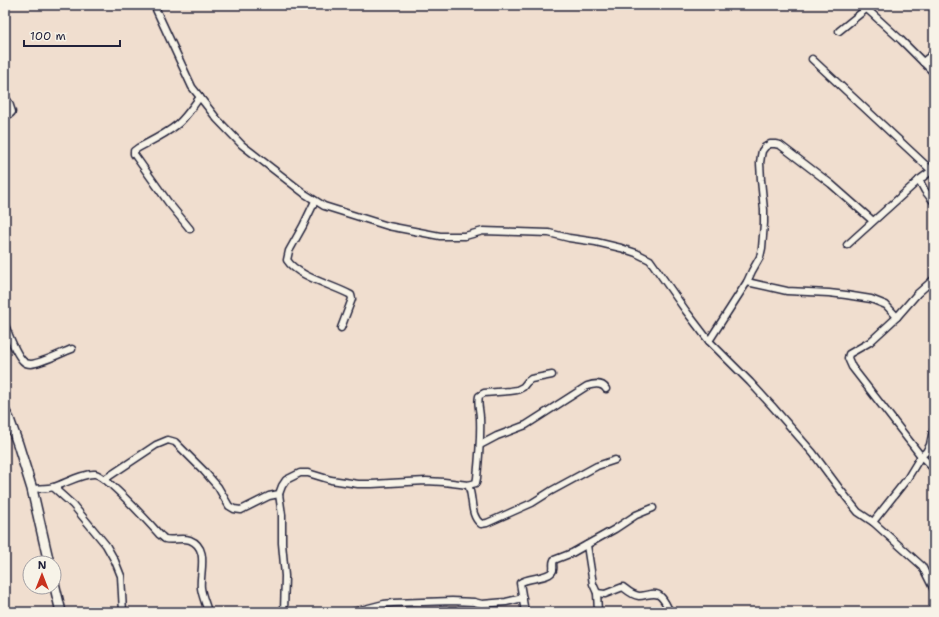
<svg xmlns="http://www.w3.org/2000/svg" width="939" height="617" font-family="'Shantell Sans',sans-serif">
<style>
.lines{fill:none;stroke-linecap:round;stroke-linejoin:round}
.street-casing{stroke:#22223b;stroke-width:9}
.secondary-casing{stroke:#22223b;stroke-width:12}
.street{stroke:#f7f3e8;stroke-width:6}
.secondary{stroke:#f7f3e8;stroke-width:9}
</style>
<rect width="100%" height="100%" fill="#f0decf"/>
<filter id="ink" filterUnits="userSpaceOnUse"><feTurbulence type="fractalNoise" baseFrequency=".025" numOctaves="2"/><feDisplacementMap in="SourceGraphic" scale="8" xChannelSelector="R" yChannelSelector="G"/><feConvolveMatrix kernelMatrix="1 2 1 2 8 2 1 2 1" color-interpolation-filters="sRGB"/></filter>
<g filter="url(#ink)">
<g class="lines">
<g class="street-casing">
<g id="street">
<path d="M 154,5 L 192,87 L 217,119 L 242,145 L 305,194 L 324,206 L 388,226 L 440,236 L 465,236 L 483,231 L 549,233 L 569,238 L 596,242 L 621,248 L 636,253 L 650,260 L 686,311 L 709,341 L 750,382 L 772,406 L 813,453 L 839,488 L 858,512 L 873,522 L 922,566 L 934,590"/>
<path d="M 867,9 L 901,40 L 934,73"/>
<path d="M 839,31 L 871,5"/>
<path d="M 812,59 L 932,171"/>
<path d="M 923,62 L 934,53"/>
<path d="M 5,97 L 9,103 L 12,112 L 10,114 L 5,115"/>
<path d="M 919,180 L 925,191 L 934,202"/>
<path d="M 315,201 L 303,226 L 289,251 L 287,260 C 298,277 333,285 351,295 L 352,299 L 341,328"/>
<path d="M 190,229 L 168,202 L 134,154 L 134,151 L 138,148 C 151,141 166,134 178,124 C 187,116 193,106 200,97"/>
<path d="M 847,245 L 919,180 L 934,169"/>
<path d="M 934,279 L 917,294 L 897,317 L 870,342 L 849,354 L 848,358 L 852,367 L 921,456 L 934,469"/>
<path d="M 747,282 L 787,291 L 829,293 L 846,295 L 871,299 L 886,305 L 897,317"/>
<path d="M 5,325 C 9,335 15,353 23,361 C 25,363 29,364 31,364 C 42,363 61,353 72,349"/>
<path d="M 709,341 L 747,282 L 752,271 L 760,257 L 762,248 L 764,223 L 764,210 L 761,180 L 760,163 L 761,156 L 762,151 L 765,147 L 770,144 L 775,144 L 780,145 L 831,184 L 873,221"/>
<path d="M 480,445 L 497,436 L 526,425 L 587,386 C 593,384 602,382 606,389"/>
<path d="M 105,479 L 156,445 L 168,440 L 175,442 L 204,471 L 218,487 L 229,506 L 234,509 L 241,510 L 269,496 L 279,494 L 282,486 L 286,480 L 300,473 L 308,473 L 331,480 L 358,484 L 372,484 L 426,481 L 444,482 L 468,485 L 476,483 L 477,478 C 479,458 481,438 480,418 C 480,410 477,404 479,396 L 484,393 L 510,391 L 517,390 L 523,387 L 527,382 L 531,379 L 552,375"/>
<path d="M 468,485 C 474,497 469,515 481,524 L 487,523 L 532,503 L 551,491 L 597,466 L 615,460"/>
<path d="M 53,487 L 73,505 L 106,545 L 115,561 L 121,576 L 123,612"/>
<path d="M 32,489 C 39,488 47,489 54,487 C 66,483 83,473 95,474 C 107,476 150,524 160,535 C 162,536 163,538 165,539 C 172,541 182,537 190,540 C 210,548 199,573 201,588 C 202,596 206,604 208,612"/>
<path d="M 279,494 L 282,515 L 282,543 L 285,576 L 284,612"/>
<path d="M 873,522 L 907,479 L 921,456 L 926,452 L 930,445 L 932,435 L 934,430"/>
<path d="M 587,545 L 593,584 L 597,593 L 598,612"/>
<path d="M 597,593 L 605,594 L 623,587 C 628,591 632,595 639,596 C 646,596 655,591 660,596 C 665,600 667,607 670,612"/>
<path d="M 353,612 L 384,604 L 393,603 L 452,601 L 474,602 L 482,604 L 506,602 L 523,598"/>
<path d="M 525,612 L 520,583 C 527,577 550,579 553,570 C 554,566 552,564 554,560 L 572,553 L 615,529 L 636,515 L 653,508"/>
</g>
</g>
<g class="secondary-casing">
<g id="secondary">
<path d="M 5,412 L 9,419 L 18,444 L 32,489 L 49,563"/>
<path d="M 54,583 L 61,612"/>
</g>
</g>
<use href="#street" class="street"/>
<use href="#secondary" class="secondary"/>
</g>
</g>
<rect width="939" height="617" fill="none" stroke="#f7f3e8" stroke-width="20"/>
<rect x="10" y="10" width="919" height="597" fill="none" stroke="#22223b" stroke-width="1.5" filter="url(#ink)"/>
<g transform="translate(42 575)"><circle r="19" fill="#f7f3e8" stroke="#a29fa3"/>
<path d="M0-3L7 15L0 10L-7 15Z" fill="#c8321e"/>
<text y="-6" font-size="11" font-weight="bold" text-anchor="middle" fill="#22223b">N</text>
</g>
<path d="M24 40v6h96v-6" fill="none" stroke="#22223b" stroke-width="2"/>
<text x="30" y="40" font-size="12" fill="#22223b" stroke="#f7f3e8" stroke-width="3" paint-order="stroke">100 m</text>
</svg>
